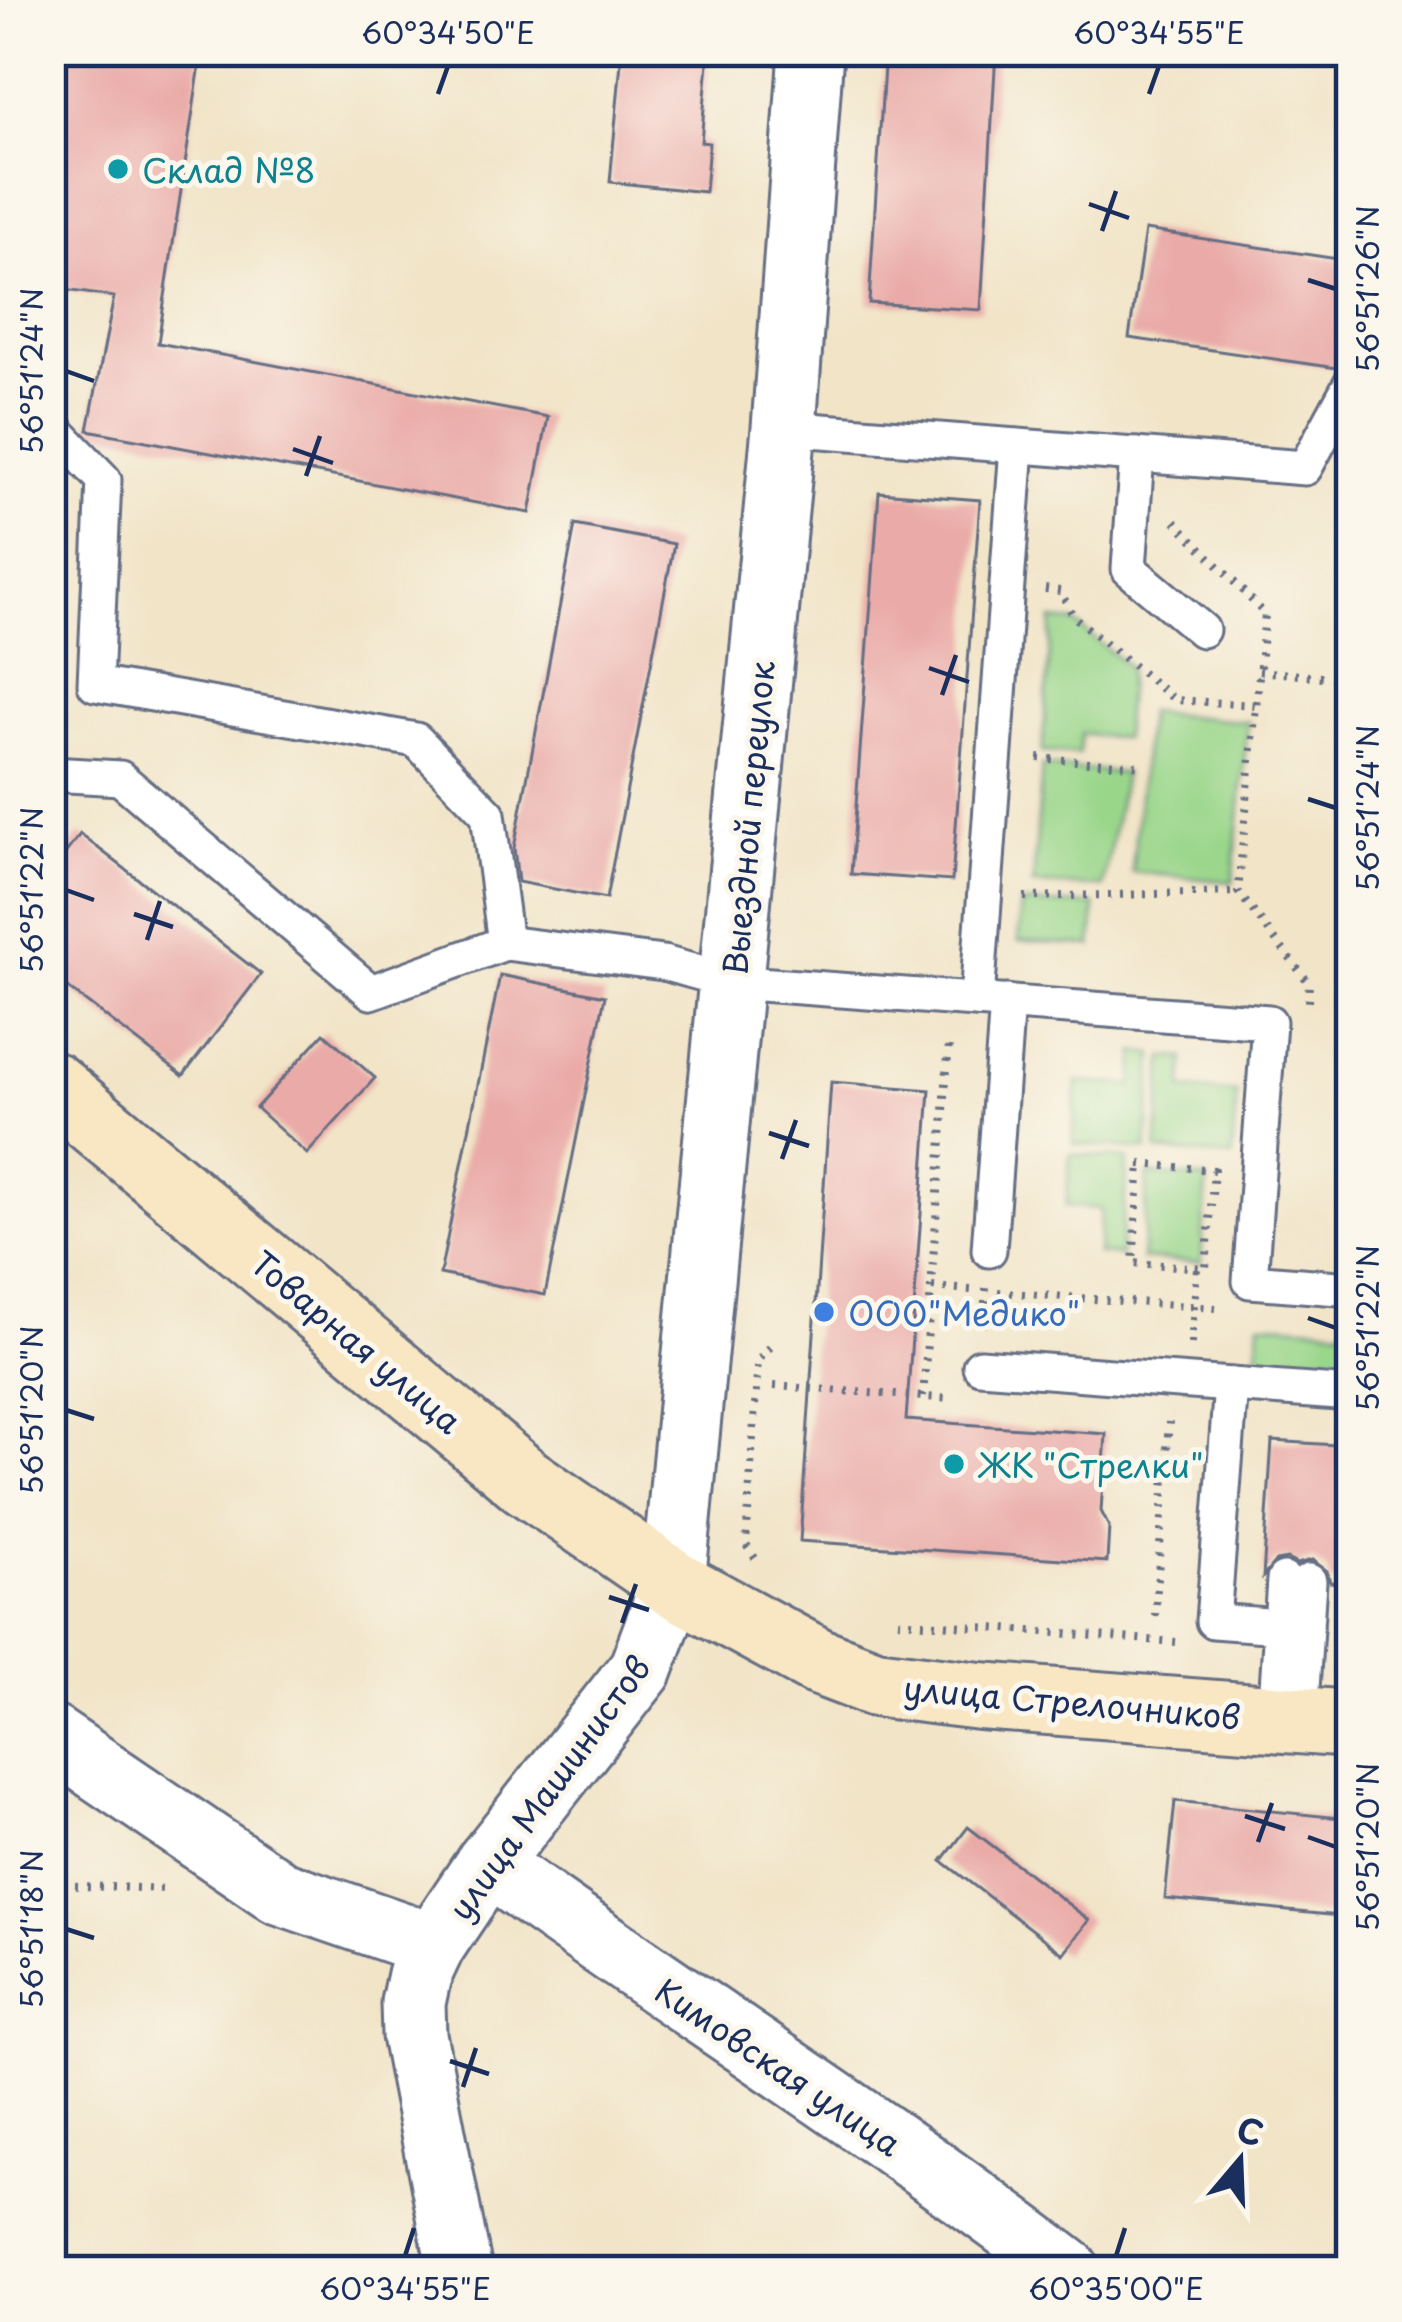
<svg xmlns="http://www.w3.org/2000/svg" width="1402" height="2322" font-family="'Playpen Sans',sans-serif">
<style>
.green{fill:#9ad68a;stroke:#5a8274;stroke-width:3}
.building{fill:#eaaba8}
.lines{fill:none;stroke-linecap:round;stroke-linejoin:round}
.lane-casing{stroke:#666e83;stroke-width:39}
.street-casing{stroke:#666e83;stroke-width:69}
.secondary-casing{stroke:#666e83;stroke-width:72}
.path{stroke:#666e83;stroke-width:8;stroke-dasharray:3 9;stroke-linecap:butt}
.lane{stroke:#fff;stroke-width:33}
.street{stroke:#fff;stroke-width:63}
.secondary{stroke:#f9e7c3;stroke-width:66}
.ticks{fill:none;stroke:#1b2f5e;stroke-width:4.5}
.culture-dot{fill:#0f9aa8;stroke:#fbf7ec;stroke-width:4.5}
.shop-dot{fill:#3f7fe0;stroke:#fbf7ec;stroke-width:4.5}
.labels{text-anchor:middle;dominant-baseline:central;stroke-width:10;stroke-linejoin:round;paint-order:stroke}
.culture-label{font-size:33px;fill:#0d838f;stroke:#fbf7ec;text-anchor:start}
.street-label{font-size:33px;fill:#1b2f5e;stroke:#fbf7ec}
.shop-label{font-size:33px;fill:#366cbe;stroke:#fbf7ec;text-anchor:start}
.neatline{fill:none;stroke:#1b2f5e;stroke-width:4.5}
.ticks-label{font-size:30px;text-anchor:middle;fill:#1b2f5e}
</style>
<rect width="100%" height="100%" fill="#fbf7ec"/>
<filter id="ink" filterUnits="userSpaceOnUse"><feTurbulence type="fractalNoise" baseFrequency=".00833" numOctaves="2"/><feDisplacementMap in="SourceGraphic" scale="24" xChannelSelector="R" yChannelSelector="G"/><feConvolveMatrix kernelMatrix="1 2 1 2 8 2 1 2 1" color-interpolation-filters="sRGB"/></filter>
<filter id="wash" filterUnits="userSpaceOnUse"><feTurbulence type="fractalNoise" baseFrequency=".004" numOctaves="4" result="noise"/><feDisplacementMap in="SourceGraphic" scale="48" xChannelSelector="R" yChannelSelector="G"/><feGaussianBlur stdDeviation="2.7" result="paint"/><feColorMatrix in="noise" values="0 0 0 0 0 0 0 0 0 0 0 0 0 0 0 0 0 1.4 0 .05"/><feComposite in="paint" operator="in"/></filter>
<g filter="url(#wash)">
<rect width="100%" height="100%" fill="#f1e4c7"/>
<g class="green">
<path d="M 1052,620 L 1074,622 L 1129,667 L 1123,738 L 1081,734 L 1079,754 L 1042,752 Z"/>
<path d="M 1147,712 L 1248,722 L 1233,882 L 1132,872 Z"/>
<path d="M 1042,766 L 1124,773 L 1103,887 L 1033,885 Z"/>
<path d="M 1021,904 L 1095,905 L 1092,946 L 1018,941 Z"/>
<path d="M 1136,1052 L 1154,1054 L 1147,1150 L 1073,1144 L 1077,1082 L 1133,1085 Z"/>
<path d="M 1164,1057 L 1185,1058 L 1183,1089 L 1237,1093 L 1232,1157 L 1157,1151 Z"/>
<path d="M 1070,1154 L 1128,1159 L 1120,1256 L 1098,1254 L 1101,1209 L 1066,1206 Z"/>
<path d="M 1148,1174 L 1207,1179 L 1201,1263 L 1142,1259 Z"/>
<path d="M 1260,1322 L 1351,1329 L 1351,1370 L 1257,1362 Z"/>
</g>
<g id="blocks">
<g class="building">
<path d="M 51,51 L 202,51 L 158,343 L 548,417 L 530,513 L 88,430 L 114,297 L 51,288 Z"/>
<path d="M 622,51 L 709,51 L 701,142 L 709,143 L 705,192 L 610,182 Z"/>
<path d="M 885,51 L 996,51 L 981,310 L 869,303 Z"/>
<path d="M 1145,230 L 1351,261 L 1337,368 L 1129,338 Z"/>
<path d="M 879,492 L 980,500 L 952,881 L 851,874 Z"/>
<path d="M 575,525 L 674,544 L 606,899 L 518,882 L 514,848 Z"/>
<path d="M 80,834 L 261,974 L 183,1076 L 51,975 L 51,872 Z"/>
<path d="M 500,975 L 605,996 L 545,1295 L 440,1274 Z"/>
<path d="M 324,1033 L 375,1078 L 307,1154 L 256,1108 Z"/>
<path d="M 831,1082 L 930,1090 L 906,1420 L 1106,1434 L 1101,1511 L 1109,1527 L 1107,1562 L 800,1541 Z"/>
<path d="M 1272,1441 L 1351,1446 L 1351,1584 L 1330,1582 L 1327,1571 L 1312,1560 L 1297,1564 L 1287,1559 L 1276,1561 L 1263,1577 Z"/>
<path d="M 1175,1801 L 1351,1819 L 1351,1917 L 1165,1899 Z"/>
<path d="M 968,1827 L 1089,1920 L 1063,1954 L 942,1861 Z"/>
</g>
</g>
</g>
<g filter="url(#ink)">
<use href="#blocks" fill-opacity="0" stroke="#666e83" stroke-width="3"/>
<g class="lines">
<g class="lane-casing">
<g id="lane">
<path d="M 51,425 L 104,480 L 95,684 L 416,740 L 488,814 L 505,943"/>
<path d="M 784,428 L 1305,468 L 1351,383"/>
<path d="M 1137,455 L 1129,569 L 1202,630"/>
<path d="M 51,774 L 120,778 L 371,992 L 505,943 L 663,963 L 732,982 L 1269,1022 L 1250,1281 L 1351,1289"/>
<path d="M 977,1000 L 1017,446"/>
<path d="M 989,1250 L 1007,1002"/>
<path d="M 980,1366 L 1231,1385"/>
<path d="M 1306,1628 L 1213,1621 L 1231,1385 L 1351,1394"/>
<path d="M 1275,1718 L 1284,1580"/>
<path d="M 1300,1720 L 1309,1581"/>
</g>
</g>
<g class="street-casing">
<g id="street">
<path d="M 51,1737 L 279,1892 L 433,1945"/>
<path d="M 488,1863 C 679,2002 881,2127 1068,2271"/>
<path d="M 460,2271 L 414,2035 L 413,2003 L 419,1975 L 433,1945 L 488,1863 L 641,1669 L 673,1583 L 784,428 L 811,51"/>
</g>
</g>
<g class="secondary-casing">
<path id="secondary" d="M 51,1085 L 525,1481 L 673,1583 L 817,1661 L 875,1683 L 980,1696 L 1351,1724"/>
</g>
<g class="path">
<path d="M 1175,521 L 1265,614 L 1238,892 L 1309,983 L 1308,1002"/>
<path d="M 1045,589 L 1060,591 L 1074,617 L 1175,700 L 1256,705"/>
<path d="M 1259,671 L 1351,680"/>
<path d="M 1038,758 L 1142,766"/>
<path d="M 1024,897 L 1238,892"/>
<path d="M 1140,1164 L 1214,1170 L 1206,1268 L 1133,1263 Z"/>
<path d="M 932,1287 L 971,1290"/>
<path d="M 998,1292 L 1216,1308"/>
<path d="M 983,1327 L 986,1288"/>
<path d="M 1191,1344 L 1197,1268"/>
<path d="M 774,1386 L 952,1399"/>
<path d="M 923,1397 L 949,1042"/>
<path d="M 755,1558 L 746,1545 L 758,1360 L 776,1341"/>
<path d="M 1155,1616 L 1169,1422"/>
<path d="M 898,1621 L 1176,1642"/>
<path d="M 51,1885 L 169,1889"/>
</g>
<use href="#lane" class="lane"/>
<use href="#street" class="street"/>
<use href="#secondary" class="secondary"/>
</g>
</g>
<path class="ticks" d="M 438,94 L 448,66M 1149,94 L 1159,66M 1089,204 L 1129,218M 1102,231 L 1116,191M 1308,280 L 1336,289M 66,371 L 94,381M 293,449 L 333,463M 306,476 L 320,436M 929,668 L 969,682M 942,695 L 956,655M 1308,799 L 1336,808M 66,890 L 94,900M 134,914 L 173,927M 147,940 L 160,901M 769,1133 L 809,1146M 782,1159 L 796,1120M 1308,1318 L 1336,1328M 66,1410 L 94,1419M 609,1597 L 649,1610M 622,1623 L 636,1584M 1245,1816 L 1285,1829M 1308,1837 L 1336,1847M 1258,1842 L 1272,1803M 66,1929 L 94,1938M 450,2061 L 489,2074M 463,2087 L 476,2048M 405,2256 L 414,2228M 1116,2256 L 1125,2228"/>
<g class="culture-dot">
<circle cx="118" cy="169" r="12"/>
<circle cx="954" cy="1464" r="12"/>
</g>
<circle class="shop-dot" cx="824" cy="1312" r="12"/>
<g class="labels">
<g class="culture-label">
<text x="142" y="169">Склад №8</text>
<text x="978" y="1464">ЖК "Стрелки"</text>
</g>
<g class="street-label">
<text transform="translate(747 818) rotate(-85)">Выездной переулок</text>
<text transform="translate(357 1341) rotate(40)">Товарная улица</text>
<text transform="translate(1072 1701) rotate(5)">улица Стрелочников</text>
<text transform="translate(548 1787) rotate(-54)">улица Машинистов</text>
<text transform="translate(779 2066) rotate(34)">Кимовская улица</text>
</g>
<g class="shop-label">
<text x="848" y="1312">ООО"Медико"</text>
</g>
</g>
<rect width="1402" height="2322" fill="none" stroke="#fbf7ec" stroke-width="132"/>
<g transform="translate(1240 2160) rotate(19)" stroke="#fbf7ec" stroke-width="9" paint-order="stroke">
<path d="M0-9L21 45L0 30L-21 45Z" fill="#1b2f5e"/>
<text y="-18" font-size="33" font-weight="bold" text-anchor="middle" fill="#1b2f5e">С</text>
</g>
<rect x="66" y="66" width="1270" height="2190" class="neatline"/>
<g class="ticks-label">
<text x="448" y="44">60°34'50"E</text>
<text x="1159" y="44">60°34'55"E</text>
<text transform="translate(1369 289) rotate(-90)" y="10">56°51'26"N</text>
<text transform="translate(33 371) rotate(-90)" y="10">56°51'24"N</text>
<text transform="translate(1369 808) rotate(-90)" y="10">56°51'24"N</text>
<text transform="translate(33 890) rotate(-90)" y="10">56°51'22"N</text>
<text transform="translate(1369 1328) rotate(-90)" y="10">56°51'22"N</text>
<text transform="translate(33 1410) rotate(-90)" y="10">56°51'20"N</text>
<text transform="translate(1369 1847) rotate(-90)" y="10">56°51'20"N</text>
<text transform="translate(33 1929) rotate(-90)" y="10">56°51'18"N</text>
<text x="405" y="2300">60°34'55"E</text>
<text x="1116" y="2300">60°35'00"E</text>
</g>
</svg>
